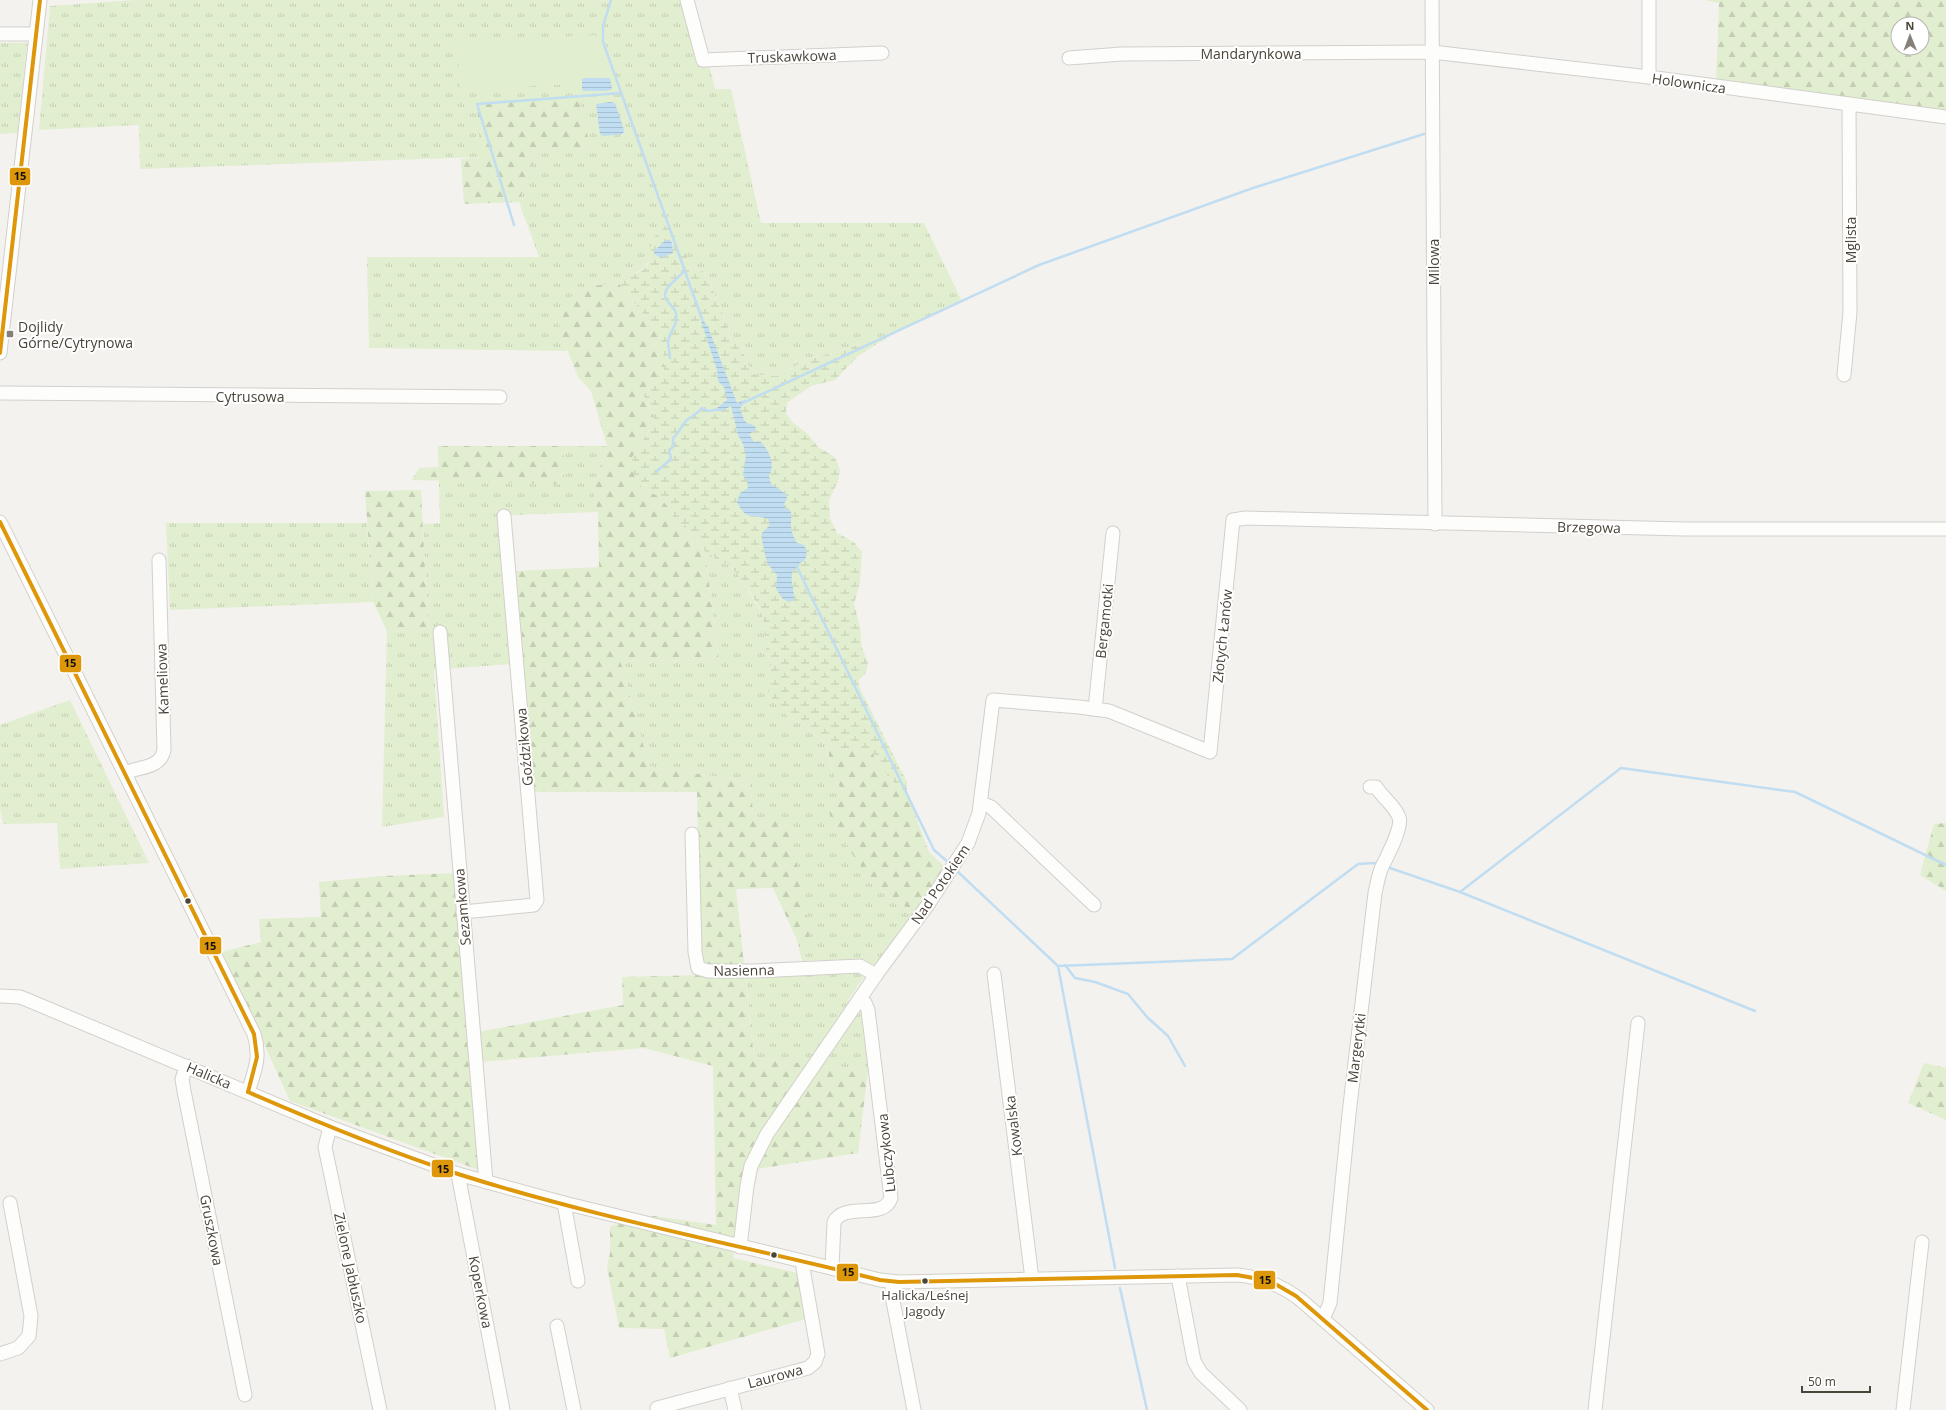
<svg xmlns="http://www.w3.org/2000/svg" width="1946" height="1410" font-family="'Open Sans',sans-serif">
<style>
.grass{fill:url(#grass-tufts);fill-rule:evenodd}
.forest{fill:url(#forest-firs);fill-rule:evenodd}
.wetland{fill:url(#wetland-marsh)}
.garden{fill:#e1eecf}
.water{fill:url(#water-rules)}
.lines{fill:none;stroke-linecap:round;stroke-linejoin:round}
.stream{stroke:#c0ddf1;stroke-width:2.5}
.minor-casing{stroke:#d2d0cb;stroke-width:15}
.minor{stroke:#fdfdfc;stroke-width:13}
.bus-1-casing{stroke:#fff;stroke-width:7}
.bus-1{stroke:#dd9709;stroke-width:4}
.poi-dot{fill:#868178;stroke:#fff;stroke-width:1.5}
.bus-dot{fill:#4b4439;stroke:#fff;stroke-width:1.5}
.labels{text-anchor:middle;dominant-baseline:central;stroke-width:4;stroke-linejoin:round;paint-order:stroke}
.bus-label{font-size:13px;fill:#4b4439;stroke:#fff}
.street-label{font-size:14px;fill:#4b4439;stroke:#fff}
.poi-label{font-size:14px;fill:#4b4439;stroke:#fff;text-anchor:start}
.line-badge{stroke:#fff;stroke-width:1.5}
.pale-badge-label{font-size:11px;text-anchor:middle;font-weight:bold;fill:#111}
</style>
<defs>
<pattern id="grass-tufts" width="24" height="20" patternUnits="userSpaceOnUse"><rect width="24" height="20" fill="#e1eecf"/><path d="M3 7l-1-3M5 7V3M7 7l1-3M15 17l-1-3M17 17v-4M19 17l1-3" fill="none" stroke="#c3cdb2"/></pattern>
<pattern id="forest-firs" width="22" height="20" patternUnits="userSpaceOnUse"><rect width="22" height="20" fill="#e1eecf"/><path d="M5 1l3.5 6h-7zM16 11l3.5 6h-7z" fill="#c3cdb2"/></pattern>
<pattern id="wetland-marsh" width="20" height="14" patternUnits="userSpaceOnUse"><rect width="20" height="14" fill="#e1eecf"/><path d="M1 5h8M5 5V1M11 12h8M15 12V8" fill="none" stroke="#c3cdb2"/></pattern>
<pattern id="water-rules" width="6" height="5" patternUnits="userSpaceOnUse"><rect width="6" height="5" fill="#c0ddf1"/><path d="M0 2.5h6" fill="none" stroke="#a6bfcf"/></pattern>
</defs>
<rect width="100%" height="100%" fill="#f4f2ee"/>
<g class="grass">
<path d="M 135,0 L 694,0 L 715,89 L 731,89 L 761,223 L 924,223 L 962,301 L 896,332 L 840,351 L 809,359 L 777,376 L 756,375 L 750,369 L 740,344 L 731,334 L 706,273 L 691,265 L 664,229 C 647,239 656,249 647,264 C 641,274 627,273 620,284 L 612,283 L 561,334 L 567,351 L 369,348 L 367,257 L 539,257 L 519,202 L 537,149 L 578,96 L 481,157 L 140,169 L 139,125 L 39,130 L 50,6 ZM 603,42 L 607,55 L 579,96 L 575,84 Z"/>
<path d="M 0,43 L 27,43 L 18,133 L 0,134 Z"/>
<path d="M 438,446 L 607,446 L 593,490 L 598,512 L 510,515 L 524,663 L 434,670 L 444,817 L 382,827 L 387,631 L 428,630 L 423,524 L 440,523 Z"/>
<path d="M 166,523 L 367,523 L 373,602 L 170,610 Z"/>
<path d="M 705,551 L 716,559 L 727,564 L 738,574 L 763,615 L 766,649 L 771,661 L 770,675 L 789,718 L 804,724 L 814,734 L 827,742 L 831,768 L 843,794 L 873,882 L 915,914 L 874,965 L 863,959 L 802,961 L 797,940 L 810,940 L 754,821 L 750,782 L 649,766 L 620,660 L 719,661 Z"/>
<path d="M 70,700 L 149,863 L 60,869 L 57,823 L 3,824 L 0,809 L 0,725 Z"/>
<path d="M 858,972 L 864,977 L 848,1000 L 861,1012 L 868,1070 L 754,1058 L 746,978 Z"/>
</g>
<g class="forest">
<path d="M 1705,0 L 1946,0 L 1946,111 L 1716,80 L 1719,3 ZM 1898,24 L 1922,24 L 1922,48 L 1898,48 Z"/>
<path d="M 579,96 L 590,147 L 537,149 L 519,202 L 464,204 L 461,159 L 481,157 L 477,104 Z"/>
<path d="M 612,283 L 620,284 L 623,293 L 631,298 L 660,336 L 663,349 L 665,371 L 647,386 L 644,396 L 654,417 L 650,429 L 641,442 L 645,490 L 659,496 L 668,507 L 676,521 L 689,528 L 705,551 L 719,661 L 620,660 L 649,766 L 750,782 L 754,821 L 789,819 L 810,941 L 797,940 L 773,888 L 736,889 L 754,1058 L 868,1070 L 858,1153 L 745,1171 L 733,1258 L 797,1273 L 806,1319 L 670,1358 L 664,1329 L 619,1328 L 607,1267 L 610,1253 L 610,1226 L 654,1216 L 716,1225 L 713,1066 L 644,1048 L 480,1062 L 478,1032 L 623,1005 L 622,977 L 701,975 L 697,792 L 535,792 L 516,571 L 599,567 L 598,512 L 593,490 L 607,446 L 591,391 L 578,377 L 561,334 L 558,318 L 576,289 Z"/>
<path d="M 438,446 L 564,446 L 564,484 L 412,480 L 419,468 L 439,467 Z"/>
<path d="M 421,490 L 428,630 L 387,631 L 373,602 L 365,491 Z"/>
<path d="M 827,742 L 841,748 L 861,750 L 872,753 L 889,778 L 907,793 L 929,852 L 946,868 L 915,914 L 873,882 L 854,857 L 829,812 L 843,794 L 831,768 Z"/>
<path d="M 1946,823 L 1946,891 L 1920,875 L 1934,824 Z"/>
<path d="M 455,873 L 479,1170 L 290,1101 L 222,952 L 261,942 L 259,919 L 321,917 L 319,882 L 382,876 Z"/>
<path d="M 1924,1063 L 1946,1068 L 1946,1120 L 1908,1103 Z"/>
</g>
<path class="wetland" d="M 667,222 L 691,265 L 706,273 L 731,334 L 740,344 L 750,369 L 756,375 L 777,376 L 809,359 L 840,351 L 896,332 L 858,356 L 835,380 L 811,386 L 787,403 L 786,413 L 792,422 L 808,434 L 818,447 L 833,456 L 836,460 L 840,470 L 838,481 L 829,500 L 830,518 L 837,533 L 854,542 L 862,552 L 860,582 L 854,604 L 860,627 L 862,648 L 868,663 L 866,673 L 858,680 L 860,689 L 907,782 L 907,793 L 889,778 L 872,753 L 861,750 L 841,748 L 827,742 L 814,734 L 804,724 L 789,718 L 776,704 L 768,692 L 771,661 L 766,649 L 763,615 L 756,602 L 738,574 L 727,564 L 716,559 L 705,551 L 689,528 L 676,521 L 668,507 L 659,496 L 645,490 L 637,483 L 633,473 L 632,457 L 650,429 L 654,417 L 644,396 L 647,386 L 664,371 L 663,349 L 660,336 L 631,298 L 623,293 L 620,284 C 628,271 636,276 644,269 C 652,262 649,251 652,242 C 655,233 664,231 667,222 Z"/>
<path class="garden" d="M 594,35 L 603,42 L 621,93 L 579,96 L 575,84 L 460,89 L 457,42 Z"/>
<g class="water">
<path d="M 585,78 L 610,78 L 612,89 L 607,91 L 584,91 L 582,89 L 582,79 Z"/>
<path d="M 610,102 L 615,103 L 624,130 L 623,134 L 603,136 L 600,134 L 596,104 Z"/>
<path d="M 666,240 L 670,240 L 672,243 L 673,253 L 661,258 L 654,254 L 654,251 Z"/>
<path d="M 701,317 L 708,327 L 737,403 L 746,399 L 740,409 L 745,422 L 755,426 L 756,430 L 749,434 L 754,442 L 760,441 C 769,451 776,464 769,476 L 771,484 L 786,494 L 787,499 L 784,504 L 786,509 L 791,511 C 792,527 788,527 797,543 L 804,545 C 807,552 809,559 800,563 L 798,568 L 793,570 C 789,581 795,589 794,600 L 789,602 L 783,599 L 776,589 L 777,575 L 767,563 L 762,541 L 762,533 L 770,525 L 768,519 C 751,513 747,522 737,502 L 740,493 L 748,488 L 747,481 L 743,475 L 746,455 L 743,444 L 738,435 L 731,406 L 722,411 L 713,411 L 727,400 L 724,387 L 718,381 L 717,370 L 702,324 Z"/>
</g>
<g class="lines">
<g class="stream">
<path d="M 611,0 L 603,26 L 603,42 L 702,319"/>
<path d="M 514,225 L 477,104 L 621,93"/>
<path d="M 670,358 C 670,353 668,347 668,342 C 669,332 679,324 676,313 C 674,306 664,301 665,294 C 666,285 679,278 684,271"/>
<path d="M 743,403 L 1039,265 L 1253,188 L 1424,134"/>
<path d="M 656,472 L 671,459 L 669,450 L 673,447 L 673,438 C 679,433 681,426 687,420 C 692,416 697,414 702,408 L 708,411 L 715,410"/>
<path d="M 797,567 L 934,850 L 948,862"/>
<path d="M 1387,867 L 1460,892 L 1755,1011"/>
<path d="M 957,871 L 1058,966 L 1115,1268"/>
<path d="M 1460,892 L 1621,768 L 1795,792 L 1946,865"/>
<path d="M 1065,965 L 1075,978 L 1095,982 L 1128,994 L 1147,1017 L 1168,1036 L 1185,1066"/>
<path d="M 1058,966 L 1232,959 L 1358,864 L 1374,863 L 1379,864"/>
<path d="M 1120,1288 L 1147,1410"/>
</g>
<g class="minor-casing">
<g id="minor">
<path d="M 687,0 L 703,60 L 882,53"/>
<path d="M 1432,0 L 1435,524"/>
<path d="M 0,34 L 36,34"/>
<path d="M 1069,58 L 1122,54 L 1432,52 L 1649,77 L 1946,117"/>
<path d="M 1649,77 L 1649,0"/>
<path d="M 0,353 L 40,0"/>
<path d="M 1844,375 L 1850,312 L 1849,104"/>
<path d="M 0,393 L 500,397"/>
<path d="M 0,522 L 254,1034 C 261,1057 255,1070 248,1092"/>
<path d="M 440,632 L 486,1182"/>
<path d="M 1095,709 L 1113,533"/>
<path d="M 125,773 C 140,766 160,769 164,750 L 159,560"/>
<path d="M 981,803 L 991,807 L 1094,905"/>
<path d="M 692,834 L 695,952 L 698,968 L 708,971 L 754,971 L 860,966 L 876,975"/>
<path d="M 463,912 L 534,905 L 537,900 L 504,516"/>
<path d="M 994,974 L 1032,1279"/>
<path d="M 0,996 L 20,997 L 30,1001 L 330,1127 L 458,1174 L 564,1203 L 880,1280 L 899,1282 L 1237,1275 C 1262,1277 1283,1286 1302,1301 L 1427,1410"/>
<path d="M 187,1066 L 182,1079 L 184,1091 L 245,1395"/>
<path d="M 330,1127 L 325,1147 L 380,1410"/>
<path d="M 458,1174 L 503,1410"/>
<path d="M 564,1203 L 578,1281"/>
<path d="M 740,1247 L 747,1186 L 751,1166 L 767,1134 L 876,975 L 927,906 L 968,843 L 979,813 L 993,700 L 1079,707 L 1109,711 L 1210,752 L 1233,520 L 1246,518 L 1684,529 L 1946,529"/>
<path d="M 832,1268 L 834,1222 C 845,1201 883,1221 891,1198 L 868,1010 L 865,1003 L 860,998"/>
<path d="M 1178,1276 L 1194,1361 L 1201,1373 L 1240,1410"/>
<path d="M 892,1282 L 892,1296 L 914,1410"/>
<path d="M 1323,1319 L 1330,1303 L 1349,1114 L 1375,893 C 1377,885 1378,877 1381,869 C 1386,858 1403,828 1399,817 C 1394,805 1383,798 1376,787 L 1370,787"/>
<path d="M 557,1326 L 574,1410"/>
<path d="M 0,1354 L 18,1348 L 29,1336 L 31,1316 L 10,1203"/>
<path d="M 730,1388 L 735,1410"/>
<path d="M 657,1408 L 808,1368 L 815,1362 L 818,1354 L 803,1268 L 804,1262"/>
<path d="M 1595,1410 L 1638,1023"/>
<path d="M 1903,1410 L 1922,1242"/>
</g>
</g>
<use href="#minor" class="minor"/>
<g class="bus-1-casing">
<g id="bus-1">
<path d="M 0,353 L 40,0"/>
<path d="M 0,522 L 254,1034 L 257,1057 L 248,1092"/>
<path d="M 248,1092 C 317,1122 387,1151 458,1174 C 596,1218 740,1245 880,1280 L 899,1282 L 1237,1275 L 1270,1281 L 1296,1296 L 1427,1410"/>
</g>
</g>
<use href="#bus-1" class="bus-1"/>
</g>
<rect class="poi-dot" x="6" y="330" width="8" height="8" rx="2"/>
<g class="bus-dot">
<circle cx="188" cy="901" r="3.5"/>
<circle cx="774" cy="1255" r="3.5"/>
<circle cx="925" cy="1281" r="3.5"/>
</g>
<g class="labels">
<g class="bus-label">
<text x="925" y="1295">Halicka/Leśnej<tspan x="925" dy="16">Jagody</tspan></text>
</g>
<g class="street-label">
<text x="1251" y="53">Mandarynkowa</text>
<text transform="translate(792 56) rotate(-2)">Truskawkowa</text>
<text transform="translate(1689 83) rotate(8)">Holownicza</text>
<text transform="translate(1850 240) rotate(-90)">Mglista</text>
<text transform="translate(1433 262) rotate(-90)">Milowa</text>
<text x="250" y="396">Cytrusowa</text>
<text transform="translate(1589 527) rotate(1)">Brzegowa</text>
<text transform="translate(1104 621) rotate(-84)">Bergamotki</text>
<text transform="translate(1222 636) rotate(-84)">Złotych Łanów</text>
<text transform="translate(162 679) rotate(-92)">Kameliowa</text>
<text transform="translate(524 747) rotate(-95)">Goździkowa</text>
<text transform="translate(940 884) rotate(-56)">Nad Potokiem</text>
<text transform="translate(462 907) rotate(-95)">Sezamkowa</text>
<text transform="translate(744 970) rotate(-1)">Nasienna</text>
<text transform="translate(1356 1048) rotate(-83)">Margerytki</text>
<text transform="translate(209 1075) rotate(23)">Halicka</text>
<text transform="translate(1013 1126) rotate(-97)">Kowalska</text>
<text transform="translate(886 1153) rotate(-96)">Lubczykowa</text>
<text transform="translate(212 1230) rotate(79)">Gruszkowa</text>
<text transform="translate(351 1268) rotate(78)">Zielone Jabłuszko</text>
<text transform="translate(481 1292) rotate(79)">Koperkowa</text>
<text transform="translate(775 1376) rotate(-15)">Laurowa</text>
</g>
<g class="poi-label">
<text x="18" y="326">Dojlidy<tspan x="18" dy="16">Górne/Cytrynowa</tspan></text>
</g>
</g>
<g class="line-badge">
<rect x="9" y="167" width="22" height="19" rx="4" fill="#dd9709"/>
<rect x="59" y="654" width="23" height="19" rx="4" fill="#dd9709"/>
<rect x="199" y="936" width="23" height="19" rx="4" fill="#dd9709"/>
<rect x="431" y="1159" width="23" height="19" rx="4" fill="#dd9709"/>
<rect x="836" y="1263" width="23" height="19" rx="4" fill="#dd9709"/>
<rect x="1253" y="1270" width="23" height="20" rx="4" fill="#dd9709"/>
</g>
<g class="pale-badge-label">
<text x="20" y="180">15</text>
<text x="70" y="667">15</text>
<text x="210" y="950">15</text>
<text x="443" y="1173">15</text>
<text x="848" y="1276">15</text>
<text x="1265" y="1284">15</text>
</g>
<g transform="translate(1910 36) rotate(359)"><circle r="19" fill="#ffffff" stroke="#b7b4b0"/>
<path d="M0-3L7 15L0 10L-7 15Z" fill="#868178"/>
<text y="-6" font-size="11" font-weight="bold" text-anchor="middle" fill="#4b4439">N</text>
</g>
<path d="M1802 1386v6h68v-6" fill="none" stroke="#4b4439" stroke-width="2"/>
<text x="1808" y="1386" font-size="12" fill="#4b4439" stroke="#ffffff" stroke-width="3" paint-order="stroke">50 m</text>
</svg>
